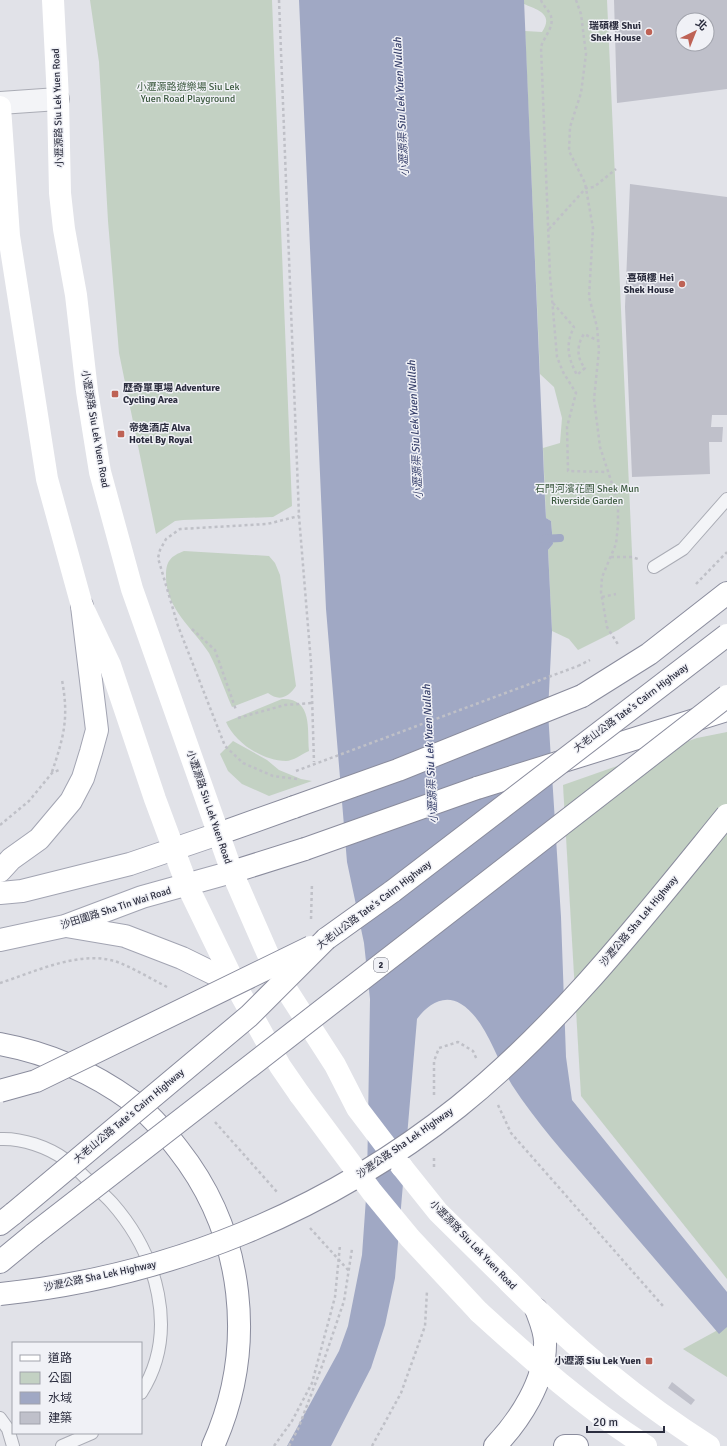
<svg xmlns="http://www.w3.org/2000/svg" width="727" height="1446" font-family="Signika,'Noto Sans TC',sans-serif">
<style>
.green{fill:#c3d1c3}
.water{fill:#a0a8c4}
.lines{fill:none;stroke-linecap:round;stroke-linejoin:round}
.stream{stroke:#a0a8c4;stroke-width:8}
.building{fill:#bfc0ca;fill-rule:evenodd}
.service-casing{stroke:#aaacb5;stroke-width:14}
.minor-casing{stroke:#aaacb5;stroke-width:24}
.primary-casing{stroke:#a2a4b2;stroke-width:24}
.trunk-casing{stroke:#8a8c9d;stroke-width:24}
.motorway-casing{stroke:#8a8c9d;stroke-width:24}
.path{stroke:#bfc0c7;stroke-width:2.5;stroke-dasharray:3 3;stroke-linecap:butt}
.service{stroke:#f3f4f7;stroke-width:12}
.minor{stroke:#f3f4f7;stroke-width:22}
.secondary{stroke:#fff;stroke-width:22}
.primary{stroke:#fff;stroke-width:22}
.trunk{stroke:#fff;stroke-width:22}
.motorway{stroke:#fff;stroke-width:22}
.motorway-bridge-casing{stroke:#8a8c9d;stroke-width:24;stroke-linecap:butt}
.path-bridge{stroke:#bfc0c7;stroke-width:2.5;stroke-dasharray:3 3;stroke-linecap:butt}
.secondary-bridge{stroke:#fff;stroke-width:22}
.motorway-bridge{stroke:#fff;stroke-width:22}
.poi-dot{fill:#be6255;stroke:#f0f1f6;stroke-width:1.5}
.labels{text-anchor:middle;dominant-baseline:central;stroke-width:3;stroke-linejoin:round;paint-order:stroke}
.shield{fill:#f0f1f6;stroke:#666875;stroke-width:1}
.shield-label{font-size:9px;font-weight:bold;fill:#2b2d3e}
.poi-label{font-size:10px;font-weight:bold;fill:#2b2d3e;stroke:#f0f1f6;text-anchor:end}
.park-label{font-size:10px;fill:#3a583d;stroke:#f0f1f6}
.street-label{font-size:10px;fill:#2b2d3e;stroke:#f0f1f6}
.water-label{font-size:11px;font-style:italic;fill:#3a436d;stroke:#f0f1f6}
</style>
<rect width="100%" height="100%" fill="#e1e2e8"/>
<g class="green">
<path d="M 90,0 L 272,0 L 292,506 L 273,517 L 183,520 L 175,521 L 156,534 L 119,353 L 108,221 L 99,62 Z"/>
<path d="M 524,0 L 607,0 L 635,619 L 618,630 L 578,650 L 569,639 L 552,631 L 548,550 L 553,544 L 551,521 L 546,518 L 543,448 L 560,443 L 562,418 L 554,387 L 540,374 L 525,31 L 542,32 C 554,14 538,10 524,4 Z"/>
<path d="M 184,551 L 269,556 L 275,563 L 280,575 L 296,686 C 289,697 279,702 268,693 L 232,707 C 224,689 218,670 209,653 C 193,628 165,608 166,575 C 166,561 171,556 184,551 Z"/>
<path d="M 282,699 C 313,698 307,729 309,751 C 302,754 293,761 286,761 C 263,761 235,743 226,722 Z"/>
<path d="M 727,732 L 727,1279 L 581,1096 L 563,785 L 697,738 Z"/>
<path d="M 233,741 L 267,760 L 279,770 L 301,779 L 312,781 L 269,796 L 242,784 L 228,771 L 220,754 Z"/>
<path d="M 727,1325 L 727,1377 L 683,1349 Z"/>
</g>
<path class="water" d="M 299,0 L 524,0 L 545,500 L 546,518 L 551,521 L 553,544 L 548,550 L 552,631 L 548,712 L 561,917 L 566,1057 L 572,1100 L 727,1292 L 727,1327 L 719,1334 C 678,1286 636,1237 595,1189 C 566,1155 536,1122 512,1085 C 497,1061 486,1019 461,1004 C 444,993 427,1005 417,1019 L 395,1278 L 385,1325 L 371,1368 L 331,1446 L 287,1446 L 339,1351 L 348,1326 L 362,1255 L 367,1184 L 370,999 L 364,943 L 347,862 L 326,609 Z"/>
<g class="lines">
<path class="stream" d="M 543,539 L 560,538"/>
</g>
<g class="building">
<path d="M 614,0 L 727,0 L 727,89 L 617,103 ZM 683,20 L 707,20 L 707,44 L 683,44 Z"/>
<path d="M 630,184 L 727,197 L 727,415 L 712,415 L 711,427 L 723,427 L 722,442 L 709,442 L 710,474 L 632,477 L 625,307 Z"/>
<path d="M 672,1382 L 695,1400 L 691,1405 L 668,1388 Z"/>
</g>
<g class="lines">
<g class="service-casing">
<g id="service">
<path d="M 654,567 L 683,549 L 727,499"/>
<path d="M 0,1139 C 22,1138 48,1147 66,1160 C 74,1165 81,1174 88,1180 C 96,1188 105,1195 112,1203 C 157,1254 180,1332 141,1393"/>
<path d="M 0,1418 L 8,1429 L 13,1446"/>
<path d="M 62,1446 L 92,1433"/>
</g>
</g>
<g class="minor-casing">
<path id="minor" d="M 0,103 L 58,99"/>
</g>
<g class="primary-casing">
<g id="primary">
<path d="M 0,871 L 11,859 L 39,839 L 71,801 L 83,778 L 91,752 L 97,730 L 82,606"/>
<path d="M 0,893 L 22,891 L 130,864 L 218,834"/>
<path d="M 66,926 L 125,936 L 182,958 L 235,984"/>
<path d="M 0,940 L 65,926 L 142,897 L 232,872"/>
</g>
</g>
<g class="trunk-casing">
<g id="trunk">
<path d="M 495,1446 C 520,1420 545,1381 545,1345 C 546,1333 540,1320 536,1309"/>
<path d="M 565,1446 L 577,1446"/>
</g>
</g>
<g class="motorway-casing">
<g id="motorway">
<path d="M 582,696 L 649,654 L 727,593"/>
<path d="M 477,788 L 727,710"/>
<path d="M 218,834 L 294,807"/>
<path d="M 232,872 L 305,849"/>
<path d="M 326,939 L 393,891"/>
<path d="M 0,1044 C 49,1053 92,1072 132,1101 C 150,1114 165,1132 178,1149 C 245,1234 257,1348 213,1446"/>
<path d="M 0,1224 L 14,1213"/>
<path d="M 0,1262 L 34,1234"/>
</g>
</g>
<g class="path">
<path d="M 279,0 L 299,516 L 311,663 L 314,762"/>
<path d="M 541,0 C 543,6 547,8 550,14 C 556,26 544,36 541,47 L 550,275 L 557,357 L 563,372 L 576,393 L 567,427 L 568,471 L 607,472"/>
<path d="M 576,0 L 581,14 L 586,54 L 581,93 L 570,127 L 569,151 L 585,183 L 593,228 L 589,297 L 597,327 L 599,350 L 594,399 L 600,447 L 618,502 L 618,525 L 616,544 L 602,577 L 601,592 L 607,627 L 619,646"/>
<path d="M 549,229 L 586,188 L 594,187 L 616,169"/>
<path d="M 553,303 L 574,327 C 565,345 568,358 577,375 L 585,368 C 576,358 577,344 584,334 L 599,341"/>
<path d="M 611,557 L 632,557 L 638,559"/>
<path d="M 696,584 L 727,552"/>
<path d="M 602,597 L 616,594"/>
<path d="M 192,629 L 215,650 L 236,710"/>
<path d="M 578,666 L 590,660"/>
<path d="M 238,718 L 285,705 L 312,703"/>
<path d="M 52,772 C 64,736 69,718 62,680"/>
<path d="M 297,779 L 273,776 L 243,763 L 225,746 L 178,626 L 158,558 L 160,550 L 166,539 L 180,529 L 267,524 L 299,516"/>
<path d="M 0,825 L 29,801 L 52,773 L 59,770"/>
<path d="M 311,919 L 312,883"/>
<path d="M 0,983 C 35,972 83,948 120,963 C 137,970 153,980 169,988"/>
<path d="M 434,1095 L 434,1061 L 439,1048 L 458,1042 L 473,1051 L 477,1060"/>
<path d="M 498,1105 L 511,1133 L 663,1306"/>
<path d="M 215,1122 L 277,1192"/>
<path d="M 434,1167 L 434,1156"/>
<path d="M 310,1228 L 349,1271"/>
<path d="M 274,1446 L 292,1421 L 312,1383 L 335,1297 L 340,1245"/>
<path d="M 289,1446 L 298,1429 L 322,1366 L 344,1301 L 352,1249"/>
<path d="M 372,1446 L 401,1393 L 425,1326 L 427,1291"/>
</g>
<use href="#service" class="service"/>
<use href="#minor" class="minor"/>
<g class="secondary">
<path d="M 53,0 L 58,99 L 60,193 L 64,229 L 76,295 L 87,391 L 100,472 L 132,589 L 232,872 L 277,975 L 335,1065 L 357,1108 L 402,1167"/>
<path d="M 0,107 L 9,236 L 47,479 L 82,606 L 110,665 L 155,799 L 187,885 L 235,984 L 280,1066 L 300,1095"/>
<path d="M 509,1282 C 570,1344 636,1400 709,1446"/>
<path d="M 479,1312 C 533,1361 584,1407 646,1446"/>
</g>
<use href="#primary" class="primary"/>
<use href="#trunk" class="trunk"/>
<use href="#motorway" class="motorway"/>
<g class="motorway-bridge-casing">
<g id="motorway-bridge">
<path d="M 294,807 L 398,770 L 582,696"/>
<path d="M 305,849 L 477,788"/>
<path d="M 393,891 L 727,635"/>
<path d="M 0,1091 L 36,1081 L 311,947"/>
<path d="M 14,1213 L 249,1016 L 326,939"/>
<path d="M 34,1234 L 727,696"/>
<path d="M 0,1294 C 168,1277 326,1212 458,1107 C 561,1024 644,917 727,815"/>
</g>
</g>
<path class="path-bridge" d="M 296,771 L 578,666"/>
<g class="secondary-bridge">
<path d="M 300,1095 L 372,1192 L 410,1238 L 479,1312"/>
<path d="M 402,1167 L 438,1212 L 509,1282"/>
</g>
<use href="#motorway-bridge" class="motorway-bridge"/>
</g>
<g class="poi-dot">
<circle cx="649" cy="32" r="4"/>
<circle cx="682" cy="284" r="4"/>
<rect x="111" y="390" width="8" height="8" rx="2"/>
<rect x="117" y="430" width="8" height="8" rx="2"/>
<rect x="645" y="1357" width="8" height="8" rx="2"/>
</g>
<g class="labels">
<rect class="shield" x="374" y="958" width="14" height="14" rx="3"/>
<g class="shield-label">
<text x="381" y="965">2</text>
</g>
<g class="poi-label">
<text x="641" y="26">瑞碩樓 Shui<tspan x="641" dy="12">Shek House</tspan></text>
<text x="674" y="278">喜碩樓 Hei<tspan x="674" dy="12">Shek House</tspan></text>
<text x="123" y="388" text-anchor="start">歷奇單車場 Adventure<tspan x="123" dy="12">Cycling Area</tspan></text>
<text x="129" y="428" text-anchor="start">帝逸酒店 Alva<tspan x="129" dy="12">Hotel By Royal</tspan></text>
<text x="641" y="1361">小瀝源 Siu Lek Yuen</text>
</g>
<g class="park-label">
<text x="188" y="87">小瀝源路遊樂場 Siu Lek<tspan x="188" dy="12">Yuen Road Playground</tspan></text>
<text x="587" y="489">石門河濱花園 Shek Mun<tspan x="587" dy="12">Riverside Garden</tspan></text>
</g>
<g class="street-label">
<text transform="translate(58 108) rotate(-92)">小瀝源路 Siu Lek Yuen Road</text>
<text transform="translate(95 429) rotate(80)">小瀝源路 Siu Lek Yuen Road</text>
<text transform="translate(631 708) rotate(-37)">大老山公路 Tate's Cairn Highway</text>
<text transform="translate(209 807) rotate(71)">小瀝源路 Siu Lek Yuen Road</text>
<text transform="translate(374 905) rotate(-37)">大老山公路 Tate's Cairn Highway</text>
<text transform="translate(116 908) rotate(-18)">沙田圍路 Sha Tin Wai Road</text>
<text transform="translate(639 921) rotate(-50)">沙瀝公路 Sha Lek Highway</text>
<text transform="translate(129 1116) rotate(-40)">大老山公路 Tate's Cairn Highway</text>
<text transform="translate(405 1143) rotate(-35)">沙瀝公路 Sha Lek Highway</text>
<text transform="translate(473 1245) rotate(46)">小瀝源路 Siu Lek Yuen Road</text>
<text transform="translate(100 1276) rotate(-12)">沙瀝公路 Sha Lek Highway</text>
</g>
<g class="water-label">
<text transform="translate(401 107) rotate(-93)">小瀝源渠 Siu Lek Yuen Nullah</text>
<text transform="translate(415 430) rotate(-93)">小瀝源渠 Siu Lek Yuen Nullah</text>
<text transform="translate(430 754) rotate(-93)">小瀝源渠 Siu Lek Yuen Nullah</text>
</g>
</g>
<rect x="12" y="1342" width="130" height="92" fill="#f0f1f6" stroke="#a1a3ac"/>
<rect x="20" y="1355" width="20" height="6" fill="#ffffff" stroke="#a1a3ac"/>
<text x="48" y="1362" font-size="12" fill="#2b2d3e">道路</text>
<rect x="20" y="1372" width="20" height="12" fill="#c3d1c3" stroke="#a1a3ac"/>
<text x="48" y="1382" font-size="12" fill="#2b2d3e">公園</text>
<rect x="20" y="1392" width="20" height="12" fill="#a0a8c4" stroke="#a1a3ac"/>
<text x="48" y="1402" font-size="12" fill="#2b2d3e">水域</text>
<rect x="20" y="1412" width="20" height="12" fill="#bfc0ca" stroke="#a1a3ac"/>
<text x="48" y="1422" font-size="12" fill="#2b2d3e">建築</text>
<g transform="translate(695 32) rotate(43)"><circle r="19" fill="#f0f1f6" stroke="#a1a3ac"/>
<path d="M0-3L7 15L0 10L-7 15Z" fill="#be6255"/>
<text y="-6" font-size="11" font-weight="bold" text-anchor="middle" fill="#2b2d3e">北</text>
</g>
<path d="M587 1426v6h77v-6" fill="none" stroke="#2b2d3e" stroke-width="2"/>
<text x="593" y="1426" font-size="12" fill="#2b2d3e" stroke="#f0f1f6" stroke-width="3" paint-order="stroke">20 m</text>
</svg>
